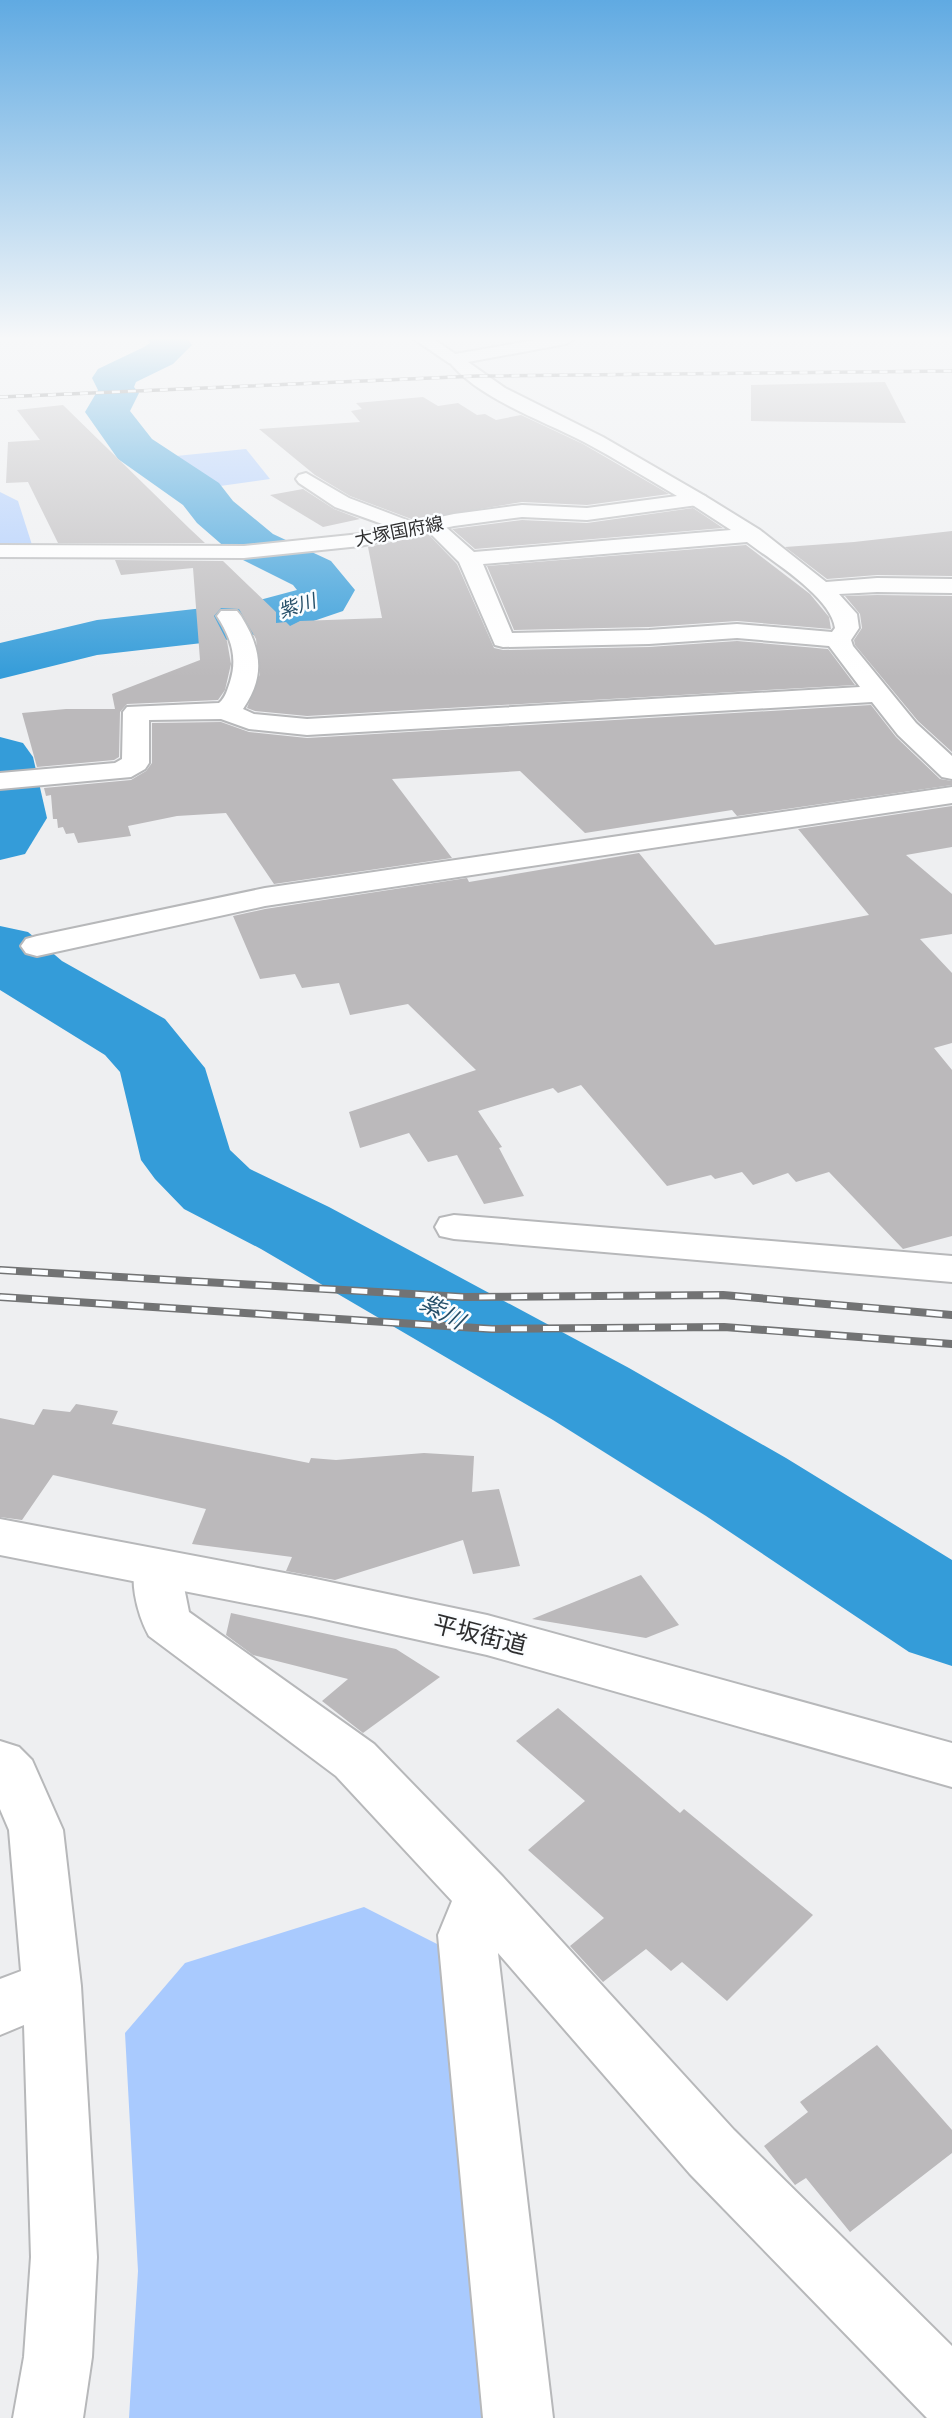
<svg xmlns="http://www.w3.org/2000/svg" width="952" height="2418" font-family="'Work Sans','Noto Sans JP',sans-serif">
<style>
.green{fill:#a9cafe}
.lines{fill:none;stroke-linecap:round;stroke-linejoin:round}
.river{fill:#349cd9;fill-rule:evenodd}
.building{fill:#bbb9bb}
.minor-casing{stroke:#b7b8ba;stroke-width:4}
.tertiary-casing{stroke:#b7b8ba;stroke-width:4}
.secondary-casing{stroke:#b7b8ba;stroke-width:4}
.minor{fill:#fff;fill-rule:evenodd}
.tertiary{fill:#fff;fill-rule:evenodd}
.secondary{fill:#fff;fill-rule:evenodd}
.rail-far1-casing{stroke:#727374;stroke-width:3.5}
.rail-casing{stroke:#727374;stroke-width:8}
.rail-far1{stroke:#fbfdff;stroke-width:2.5;stroke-dasharray:8;stroke-linecap:butt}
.rail{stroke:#fbfdff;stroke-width:5;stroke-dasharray:16;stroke-linecap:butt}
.labels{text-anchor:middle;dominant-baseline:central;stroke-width:5;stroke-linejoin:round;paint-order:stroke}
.far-street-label{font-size:18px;fill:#2e2e2f;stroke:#fbfdff}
.far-water-label{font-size:19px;font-style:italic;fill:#264f69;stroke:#fbfdff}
.water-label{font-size:23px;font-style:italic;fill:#264f69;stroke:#fbfdff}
.near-street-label{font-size:24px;fill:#2e2e2f;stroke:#fbfdff}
</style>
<rect width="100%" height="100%" fill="#eeeff1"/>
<g class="green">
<path d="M 246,449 L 270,479 L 213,487 L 166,457 Z"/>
<path d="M 0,492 L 18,501 L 33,548 L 0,547 Z"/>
<path d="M 364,1907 L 439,1945 L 468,2137 L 499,2418 L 129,2418 L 138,2271 L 125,2033 L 185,1963 Z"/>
</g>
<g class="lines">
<g class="river">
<path d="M 148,339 L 188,339 L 192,345 L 173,364 L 136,382 L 134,387 L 139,393 L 130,411 L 152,439 L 219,483 L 233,501 L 273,534 L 331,561 L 355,590 L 343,611 L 296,627 L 220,641 L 97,655 L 0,679 L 0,643 L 97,620 L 248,603 L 297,590 L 293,585 L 235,556 L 197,523 L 183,505 L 118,459 L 85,412 L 98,390 L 92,378 L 98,369 L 144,347 L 150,343 Z"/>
<path d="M 0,737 L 23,743 L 33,757 L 47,818 L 25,854 L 0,860 Z"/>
<path d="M 0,926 L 28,932 L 62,961 L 165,1019 L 205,1068 L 230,1150 L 250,1169 L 329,1207 L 629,1368 L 786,1458 L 952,1560 L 952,1666 L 909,1652 L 706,1516 L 553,1420 L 261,1249 L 184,1209 L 155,1179 L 141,1160 L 120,1072 L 105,1055 L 0,990 Z"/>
</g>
</g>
<g class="building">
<path d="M 885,382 L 906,423 L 751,421 L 751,385 Z"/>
<path d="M 423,397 L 438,406 L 458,403 L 477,415 L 485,414 L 496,420 L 521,415 L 583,444 L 669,494 L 587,505 L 522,502 L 414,520 L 350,496 L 315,475 L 259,429 L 360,422 L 351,411 L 362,409 L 356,403 Z"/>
<path d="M 63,405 L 190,529 L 205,543 L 58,543 L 28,482 L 6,483 L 8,442 L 40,440 L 17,410 Z"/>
<path d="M 303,489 L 334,509 L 360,519 L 323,527 L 270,495 Z"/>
<path d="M 693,508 L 723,528 L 475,549 L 452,529 L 522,520 L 587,523 Z"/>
<path d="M 952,531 L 952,576 L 877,575 L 827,579 L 785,547 L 854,542 Z"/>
<path d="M 428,534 L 457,564 L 494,648 L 503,650 L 649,647 L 737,641 L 828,649 L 855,685 L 307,716 L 255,711 L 247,708 L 260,674 L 256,639 L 239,609 L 221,608 L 214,616 L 227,641 L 231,664 L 225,690 L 218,700 L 127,704 L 120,712 L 119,757 L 114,760 L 37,767 L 22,713 L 66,709 L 115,709 L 112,694 L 200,660 L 193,568 L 121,575 L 115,560 L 223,561 L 276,612 L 276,623 L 286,622 L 290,626 L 300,621 L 382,618 L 368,547 Z"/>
<path d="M 746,545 L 810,594 L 829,617 L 831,629 L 737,621 L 649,627 L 514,630 L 487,566 Z"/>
<path d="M 877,595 L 952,596 L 952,752 L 918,721 L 855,645 L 854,640 L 862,628 L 860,614 L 845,596 Z"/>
<path d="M 871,705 L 896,737 L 940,779 L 952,781 L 952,785 L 737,816 L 732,810 L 585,833 L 520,771 L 392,779 L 452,858 L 274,884 L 226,813 L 177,816 L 128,826 L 131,836 L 78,843 L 74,833 L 66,834 L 63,827 L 58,828 L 57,819 L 53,819 L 51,795 L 46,796 L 44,788 L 131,780 L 146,771 L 152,763 L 152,723 L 221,722 L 249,732 L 307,738 Z"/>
<path d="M 952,806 L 952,847 L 906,855 L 952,894 L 952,934 L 920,939 L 952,973 L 952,1043 L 934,1048 L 952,1070 L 952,1236 L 903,1249 L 829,1172 L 796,1182 L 788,1173 L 753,1185 L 742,1172 L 715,1179 L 711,1175 L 667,1186 L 581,1085 L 558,1093 L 553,1088 L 478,1111 L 502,1147 L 499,1148 L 524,1196 L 484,1204 L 457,1155 L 428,1162 L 409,1133 L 360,1148 L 349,1112 L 476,1070 L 408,1004 L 350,1015 L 339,983 L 302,988 L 295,974 L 260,979 L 233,916 L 265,909 L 467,878 L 469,882 L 639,853 L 715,945 L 869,915 L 798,829 Z"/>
<path d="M 76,1404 L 118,1411 L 112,1424 L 309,1463 L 311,1458 L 336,1460 L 424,1453 L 474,1456 L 472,1492 L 499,1489 L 520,1566 L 473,1574 L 463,1540 L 335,1580 L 286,1571 L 292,1557 L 192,1544 L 206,1509 L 53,1475 L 22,1520 L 0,1517 L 0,1418 L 34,1425 L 43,1409 L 70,1412 Z"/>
<path d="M 641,1575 L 679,1625 L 646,1638 L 532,1619 Z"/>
<path d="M 231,1613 L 396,1649 L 440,1677 L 363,1733 L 322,1701 L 348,1679 L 253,1655 L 226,1635 Z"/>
<path d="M 558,1708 L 680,1813 L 684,1809 L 813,1915 L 727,2001 L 682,1962 L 671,1971 L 646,1949 L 603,1982 L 570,1946 L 604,1918 L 528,1850 L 585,1801 L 516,1741 Z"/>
<path d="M 877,2045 L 952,2130 L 952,2153 L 850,2232 L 806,2178 L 795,2185 L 764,2146 L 808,2112 L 800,2102 Z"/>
</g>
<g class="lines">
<g class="minor-casing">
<g id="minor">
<path d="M 414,339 L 433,339 L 463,359 L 455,364 L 449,363 Z"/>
<path d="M 306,473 L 349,498 L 420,525 L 424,529 L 420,533 L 413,535 L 335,507 L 299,483 L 296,479 L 299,475 Z"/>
<path d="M 698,494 L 705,496 L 760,530 L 826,582 L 877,578 L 952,579 L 952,593 L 877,592 L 839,594 L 857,614 L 859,628 L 851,640 L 853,646 L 916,723 L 952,756 L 952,779 L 942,777 L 898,735 L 872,702 L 307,735 L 249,729 L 221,719 L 149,720 L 149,763 L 145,769 L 131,777 L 0,789 L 0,773 L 115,763 L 122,759 L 123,712 L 127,707 L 219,703 C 226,697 227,690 230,682 C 238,657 231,638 217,616 L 221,611 L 237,611 L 241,616 C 261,648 266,676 243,709 L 254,714 L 307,719 L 860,687 L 829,646 L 737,638 L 649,644 L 503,647 L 495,645 L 459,562 L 422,525 L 425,521 L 439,521 L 474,552 L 731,530 L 691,504 L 688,500 L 691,496 ZM 747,542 C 772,561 831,597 835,628 L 832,632 L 737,624 L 649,630 L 512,633 L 483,564 Z"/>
<path d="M 952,787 L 952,803 L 265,906 L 37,956 L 26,953 L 21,946 L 26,939 L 37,936 L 265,888 Z"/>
<path d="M 454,1215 L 952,1256 L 952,1282 L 454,1239 L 440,1236 L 435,1227 L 440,1218 Z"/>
<path d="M 156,1549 L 173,1554 L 180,1567 L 189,1612 L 374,1744 L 503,1877 L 734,2130 L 952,2346 L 952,2418 L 927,2418 L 690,2174 L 498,1953 L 553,2418 L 483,2418 L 438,1935 L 452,1901 L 336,1776 L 149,1636 C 137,1614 127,1576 139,1554 Z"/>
<path d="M 0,1741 L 19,1747 L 32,1760 L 63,1830 L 81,1986 L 97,2257 L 92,2357 L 83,2418 L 13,2418 L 24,2357 L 31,2257 L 24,2025 L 0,2035 L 0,1979 L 21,1971 L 9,1830 L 0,1809 Z"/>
</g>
</g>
<g class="tertiary-casing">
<path id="tertiary" d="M 0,1519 L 311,1578 L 487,1615 L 952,1743 L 952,1787 L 487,1655 L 311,1616 L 0,1555 Z"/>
</g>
<g class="secondary-casing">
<path id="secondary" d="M 542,339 L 574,339 L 566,344 L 468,362 L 505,388 L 603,437 L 705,496 L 708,500 L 705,504 L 587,520 L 522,517 L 454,526 L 360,546 L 244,558 L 0,557 L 0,545 L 244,546 L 360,534 L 454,514 L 522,505 L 587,508 L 677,496 C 646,478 616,459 584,442 C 542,420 476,398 447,359 L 455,354 Z"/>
</g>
<use href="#minor" class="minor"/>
<use href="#tertiary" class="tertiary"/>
<use href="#secondary" class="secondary"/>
<g class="rail-far1-casing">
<path id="rail-far1" d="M 0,397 L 477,376 L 952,371"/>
</g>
<g class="rail-casing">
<g id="rail">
<path d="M 0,1270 L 463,1297 L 723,1295 L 952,1315"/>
<path d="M 0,1297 L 492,1329 L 724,1327 L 952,1344"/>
</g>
</g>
<use href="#rail-far1" class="rail-far1"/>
<use href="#rail" class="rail"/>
</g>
<linearGradient id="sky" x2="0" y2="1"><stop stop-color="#60aae2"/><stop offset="0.5" stop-color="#f7f8f9"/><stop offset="1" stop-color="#f7f8f9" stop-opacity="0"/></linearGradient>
<rect width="952" height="677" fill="url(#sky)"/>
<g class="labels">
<g class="far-street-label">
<text transform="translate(399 531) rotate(-11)">大塚国府線</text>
</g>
<g class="far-water-label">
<text transform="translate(297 606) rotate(-18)">紫川</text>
</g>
<g class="water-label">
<text transform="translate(442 1312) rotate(29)">紫川</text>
</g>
<g class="near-street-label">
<text transform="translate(480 1635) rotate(14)">平坂街道</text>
</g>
</g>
</svg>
